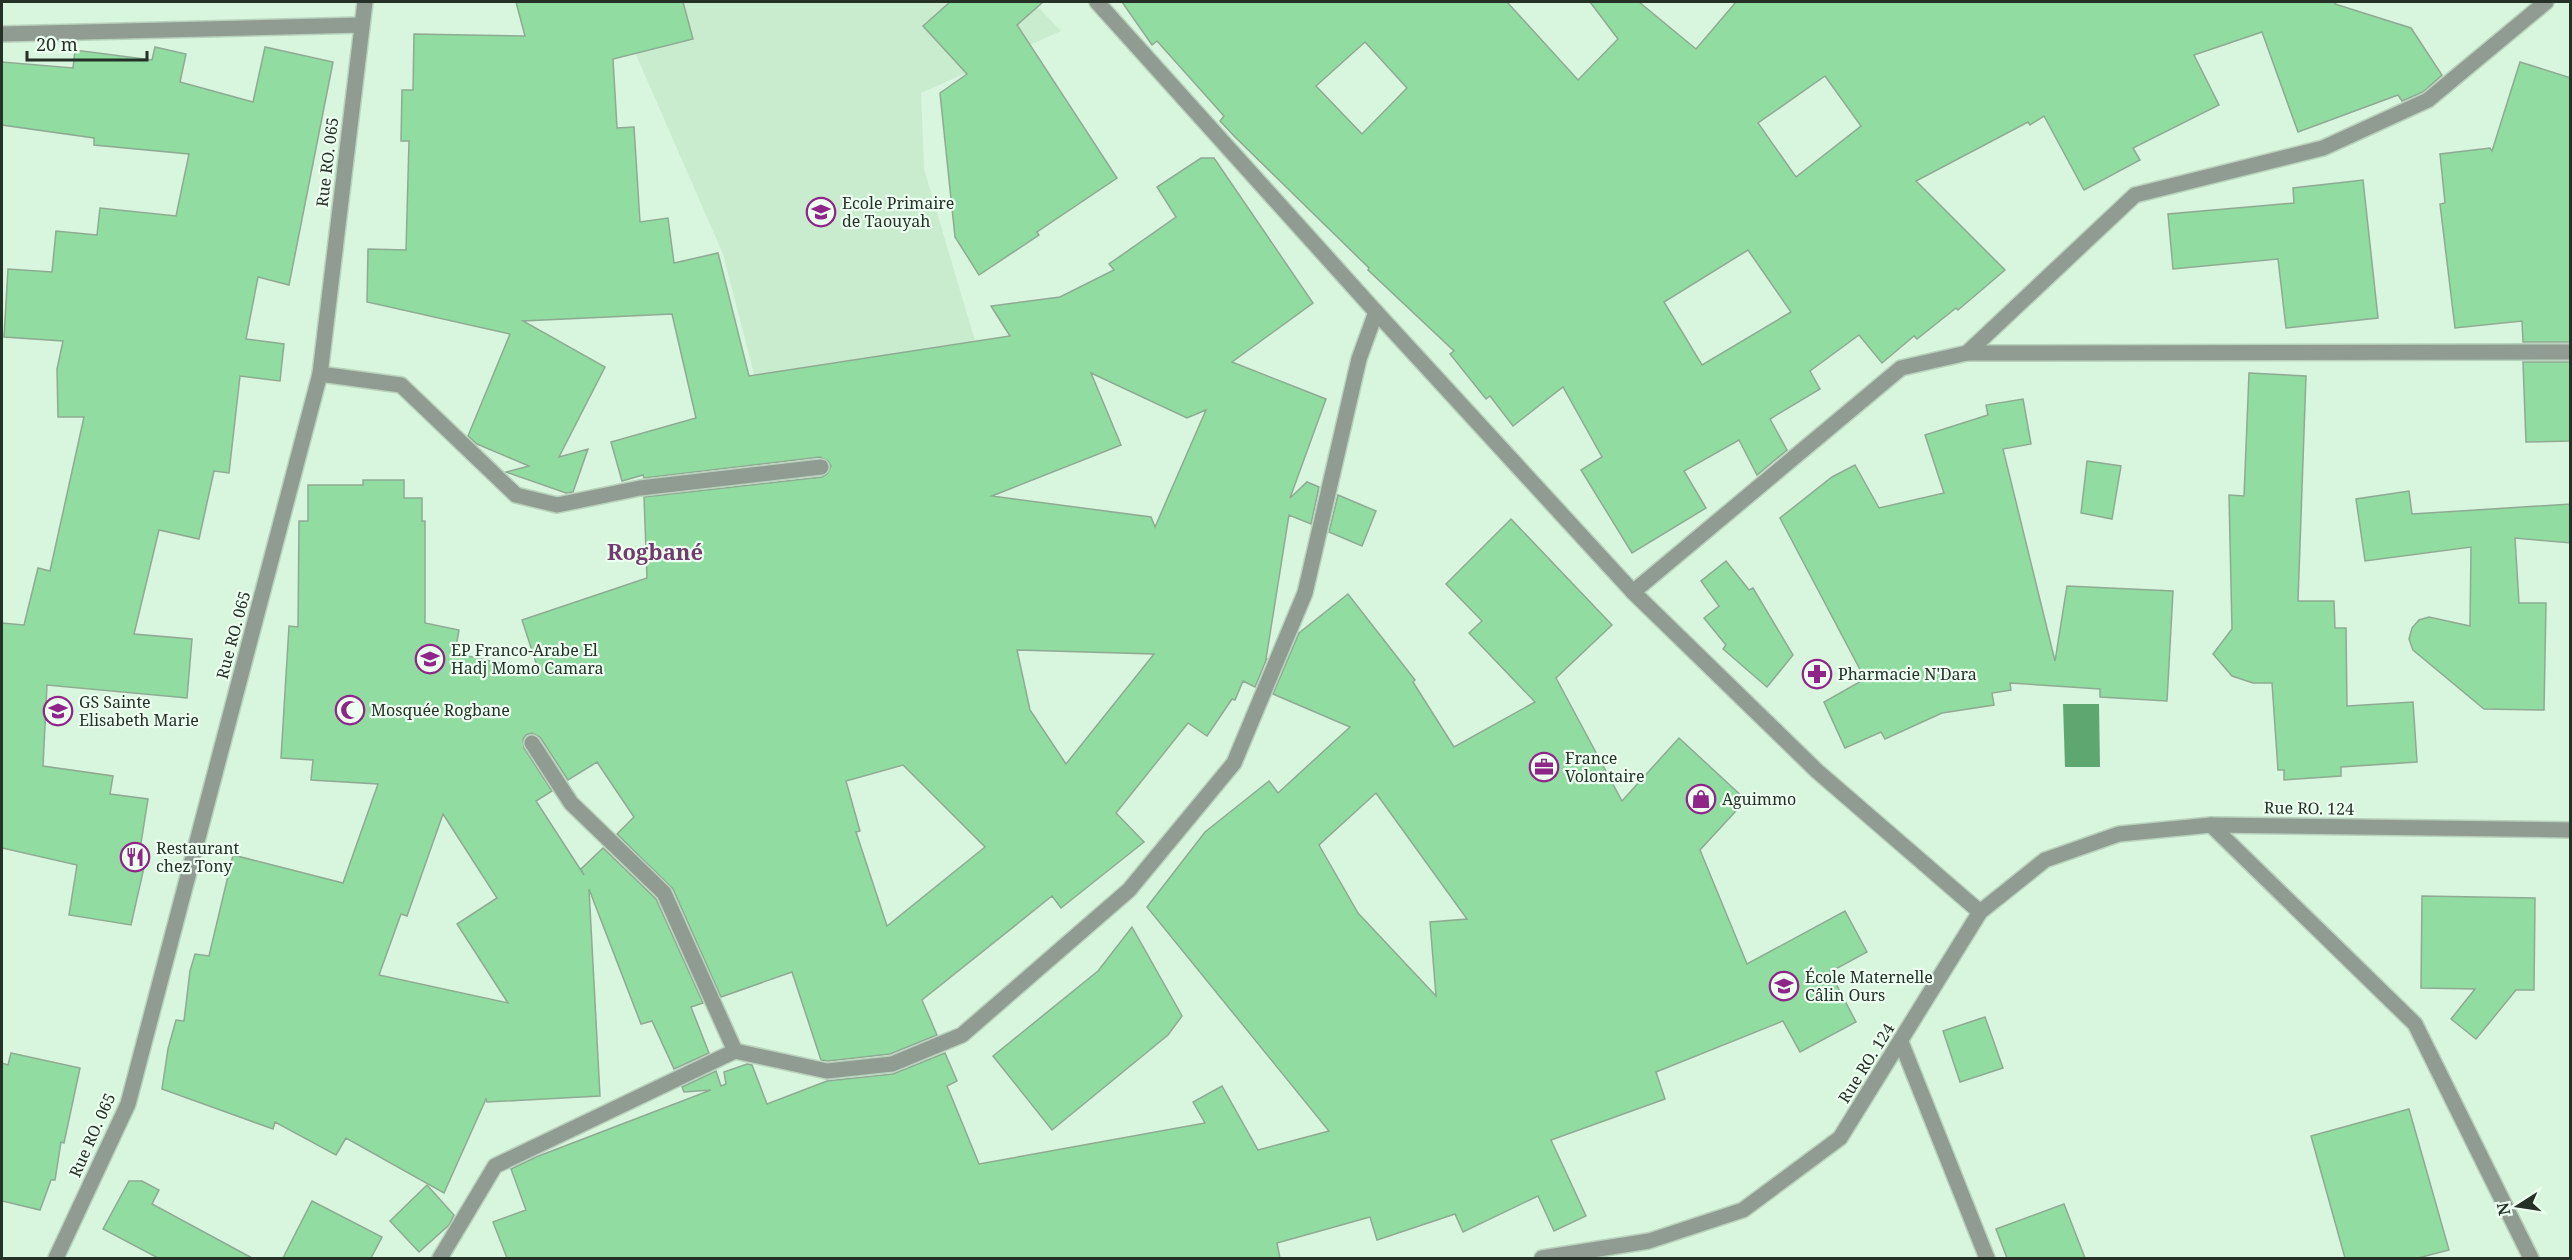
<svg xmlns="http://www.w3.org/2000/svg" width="2572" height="1260" font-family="'Noto Serif',serif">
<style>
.built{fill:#c9eccf}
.water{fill:#5ea770}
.building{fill:#91dca1;stroke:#8faa93;stroke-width:1.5;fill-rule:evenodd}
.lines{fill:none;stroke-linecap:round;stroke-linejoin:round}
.service-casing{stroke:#b8d2bc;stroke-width:18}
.minor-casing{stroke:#b8d2bc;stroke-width:18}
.tertiary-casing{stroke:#b8d2bc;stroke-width:18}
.service{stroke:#909c92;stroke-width:15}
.minor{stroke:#909c92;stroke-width:15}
.tertiary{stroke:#909c92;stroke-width:15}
.labels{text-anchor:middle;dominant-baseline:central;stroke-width:4.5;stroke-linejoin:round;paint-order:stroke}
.street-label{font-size:16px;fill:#253027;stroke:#edfff0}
.poi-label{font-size:16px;fill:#253027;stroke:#edfff0;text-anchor:start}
.district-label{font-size:22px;font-weight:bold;fill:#713c6d;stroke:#edfff0}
</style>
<rect width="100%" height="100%" fill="#d8f5dd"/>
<path class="built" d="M 613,2 L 1033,2 L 1061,31 L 921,93 L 924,169 L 999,422 L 776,459 L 723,254 Z"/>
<path class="water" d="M 2063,704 L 2099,704 L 2100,767 L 2065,767 Z"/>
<g class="building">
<path d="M 516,2 L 683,2 L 693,39 L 613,59 L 617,128 L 634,127 L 640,222 L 668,218 L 674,263 L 718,253 L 749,376 L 1010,336 L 991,306 L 1060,297 L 1114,270 L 1109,264 L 1176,217 L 1157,187 L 1201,158 L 1214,158 L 1313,303 L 1232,362 L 1326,399 L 1290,498 L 1307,482 L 1319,487 L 1311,524 L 1289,515 L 1266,659 L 1267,658 L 1255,687 L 1243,681 L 1235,700 L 1232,699 L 1207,736 L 1188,723 L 1116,813 L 1144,842 L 1061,908 L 1052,896 L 922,1000 L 937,1035 L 890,1054 L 828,1061 L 821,1060 L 792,972 L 721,997 L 673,889 L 617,834 L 634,817 L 597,762 L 568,780 L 540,737 L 532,733 L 526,735 L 523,739 L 524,748 L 552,791 L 536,801 L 584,875 L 581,869 L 603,848 L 656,899 L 703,1003 L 691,1007 L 709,1053 L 674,1069 L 652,1021 L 641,1024 L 589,889 L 600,1096 L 487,1102 L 486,1099 L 444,1193 L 346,1138 L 336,1155 L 275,1122 L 273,1129 L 162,1089 L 168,1049 L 176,1020 L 184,1021 L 190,971 L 195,954 L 209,956 L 233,855 L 343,883 L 378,784 L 311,780 L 313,760 L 281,758 L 289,626 L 298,627 L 299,521 L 308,521 L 308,485 L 363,485 L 363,480 L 404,480 L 404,498 L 422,498 L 422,521 L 425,521 L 425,623 L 459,630 L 455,653 L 539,672 L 522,620 L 647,578 L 644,497 L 822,477 L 827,474 L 831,466 L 828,461 L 820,457 L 644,478 L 643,475 L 622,481 L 611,442 L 696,418 L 672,314 L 523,321 L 605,367 L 559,457 L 588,449 L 573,492 L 566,493 L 506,472 L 529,466 L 477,444 L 468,436 L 510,334 L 367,302 L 368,249 L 406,250 L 409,141 L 401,141 L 402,90 L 413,90 L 414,34 L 525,36 ZM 1091,373 L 1187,418 L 1206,410 L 1155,527 L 1151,517 L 992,496 L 1121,445 ZM 1017,650 L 1154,654 L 1066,764 L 1030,710 ZM 903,765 L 985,847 L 887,926 L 856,832 L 860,831 L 846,781 ZM 443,814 L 497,898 L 457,924 L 508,1003 L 379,975 L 401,914 L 407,916 Z"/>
<path d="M 950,2 L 1043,2 L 1017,25 L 1117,178 L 1037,232 L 1039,235 L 979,275 L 955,237 L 940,93 L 967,74 L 923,26 Z"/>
<path d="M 1122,2 L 1507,2 L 1578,80 L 1618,39 L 1590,2 L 1639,2 L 1696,49 L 1736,2 L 2335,2 L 2335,4 L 2411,28 L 2442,75 L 2423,92 L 2402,101 L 2398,95 L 2298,132 L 2262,32 L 2194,55 L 2219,105 L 2133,148 L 2140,160 L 2084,190 L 2044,116 L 2030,125 L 2028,122 L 1916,181 L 2005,270 L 1958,310 L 1956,308 L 1917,339 L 1914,336 L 1882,363 L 1859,335 L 1810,371 L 1820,389 L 1770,419 L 1787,450 L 1757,475 L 1739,440 L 1684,471 L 1706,508 L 1632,553 L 1581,470 L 1602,457 L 1563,387 L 1513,426 L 1490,396 L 1486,399 L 1450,354 L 1454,351 L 1368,270 L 1369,268 L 1234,136 L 1220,121 L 1224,116 L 1157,41 L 1152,45 ZM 1365,42 L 1407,88 L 1362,134 L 1316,86 ZM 1825,76 L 1861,126 L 1796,177 L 1758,123 ZM 1748,250 L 1791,312 L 1702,365 L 1664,302 Z"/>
<path d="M 155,47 L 186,54 L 180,82 L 253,102 L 265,47 L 333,62 L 289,285 L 258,277 L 246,339 L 284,344 L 280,381 L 240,376 L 229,473 L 214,471 L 199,539 L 159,530 L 134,634 L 192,639 L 187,698 L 47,685 L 43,766 L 113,776 L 110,794 L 148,799 L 138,862 L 145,863 L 131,925 L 69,915 L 77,865 L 2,848 L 2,623 L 24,625 L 38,568 L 50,571 L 84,417 L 58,417 L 57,369 L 63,341 L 4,337 L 8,269 L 52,272 L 56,231 L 97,235 L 100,208 L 176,216 L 189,154 L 94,145 L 94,138 L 2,125 L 2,62 L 73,68 L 75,50 L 152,60 Z"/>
<path d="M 2520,62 L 2571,78 L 2571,342 L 2523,342 L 2522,321 L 2455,328 L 2440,204 L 2445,203 L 2440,154 L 2490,148 L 2492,151 Z"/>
<path d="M 2363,180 L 2378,318 L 2286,328 L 2278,259 L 2173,269 L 2168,214 L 2294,203 L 2293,188 Z"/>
<path d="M 2523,362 L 2571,362 L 2571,441 L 2526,442 Z"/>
<path d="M 2249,373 L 2306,376 L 2298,601 L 2334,601 L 2335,628 L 2346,628 L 2347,706 L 2413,702 L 2417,762 L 2341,767 L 2341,776 L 2284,780 L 2284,770 L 2278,770 L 2272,683 L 2253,683 L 2232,676 L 2213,654 L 2232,629 L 2229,495 L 2244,496 Z"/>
<path d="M 2023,399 L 2031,444 L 2003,449 L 2055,661 L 2067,586 L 2173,591 L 2167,701 L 2100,697 L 2100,689 L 2010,683 L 2011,690 L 1992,693 L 1994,705 L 1942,713 L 1885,739 L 1881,732 L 1845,748 L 1824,702 L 1865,679 L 1780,518 L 1832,477 L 1855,465 L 1879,508 L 1944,493 L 1925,435 L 1988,415 L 1986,405 Z"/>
<path d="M 2087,461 L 2121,466 L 2112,519 L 2081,513 Z"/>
<path d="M 2409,491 L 2412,514 L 2571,504 L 2571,543 L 2515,538 L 2519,603 L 2546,603 L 2544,710 L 2484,709 L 2413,650 L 2409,639 L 2412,628 L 2419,620 L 2429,617 L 2470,626 L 2471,547 L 2365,561 L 2356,499 Z"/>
<path d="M 1338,495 L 1376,511 L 1362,546 L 1329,532 Z"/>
<path d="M 1511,519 L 1612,625 L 1556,678 L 1622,801 L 1679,738 L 1746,800 L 1700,850 L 1747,964 L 1845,911 L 1867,952 L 1830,972 L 1856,1022 L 1800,1052 L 1783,1021 L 1656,1072 L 1665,1099 L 1551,1140 L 1586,1216 L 1554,1231 L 1538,1196 L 1463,1232 L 1455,1214 L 1377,1240 L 1370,1217 L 1277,1243 L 1280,1258 L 507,1258 L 493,1222 L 526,1210 L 511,1169 L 536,1157 L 711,1090 L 684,1092 L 682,1087 L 716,1071 L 721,1086 L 726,1084 L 724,1072 L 747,1064 L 752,1065 L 767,1104 L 827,1081 L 893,1074 L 945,1053 L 957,1081 L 947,1086 L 979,1164 L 1205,1123 L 1193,1102 L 1222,1086 L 1258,1150 L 1329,1131 L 1147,907 L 1205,832 L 1269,781 L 1278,793 L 1350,727 L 1273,694 L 1299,633 L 1348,594 L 1415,680 L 1413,682 L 1454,747 L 1535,702 L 1469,633 L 1482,621 L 1446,584 ZM 1376,793 L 1467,919 L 1430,922 L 1436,996 L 1358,913 L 1319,845 Z"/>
<path d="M 1726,561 L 1749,590 L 1753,588 L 1793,655 L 1767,687 L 1723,649 L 1726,645 L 1704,618 L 1719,606 L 1701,581 Z"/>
<path d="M 2422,896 L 2535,898 L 2534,990 L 2516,990 L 2476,1039 L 2451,1019 L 2475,989 L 2421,988 Z"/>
<path d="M 1132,927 L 1182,1016 L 1168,1035 L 1052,1130 L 993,1056 L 1098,971 Z"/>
<path d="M 1985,1017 L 2003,1068 L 1960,1082 L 1943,1031 Z"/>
<path d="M 11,1053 L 80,1068 L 64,1143 L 61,1142 L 55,1180 L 51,1180 L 40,1210 L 2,1201 L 2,1063 L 8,1065 Z"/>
<path d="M 2409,1109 L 2449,1250 L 2418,1258 L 2345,1258 L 2311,1136 Z"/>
<path d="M 129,1181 L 142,1181 L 159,1190 L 152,1204 L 252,1258 L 158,1258 L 103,1229 Z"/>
<path d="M 427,1185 L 454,1215 L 449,1225 L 419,1252 L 390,1221 Z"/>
<path d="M 312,1201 L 382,1237 L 371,1258 L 283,1258 Z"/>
<path d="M 2064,1204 L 2085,1258 L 2007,1258 L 1996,1229 Z"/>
</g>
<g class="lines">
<g class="service-casing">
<g id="service">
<path d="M 1967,353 L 2135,195 L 2323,148 L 2428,100 L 2546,2"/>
<path d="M 320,374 L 401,385 L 516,495 L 557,505 L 640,488 L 821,467"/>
<path d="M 532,743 L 571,803 L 664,893 L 735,1051"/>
<path d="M 2211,825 L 2415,1024 L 2531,1258"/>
<path d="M 1901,1042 L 1987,1258"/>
</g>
</g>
<g class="minor-casing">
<g id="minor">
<path d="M 1097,2 L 1376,312 L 1633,592 L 1817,771 L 1980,912"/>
<path d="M 2,34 L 361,25"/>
<path d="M 1633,592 L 1901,368 L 1967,353 L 2570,352"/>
<path d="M 56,1258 L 128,1104 L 320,374 L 365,2"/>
<path d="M 440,1258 L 495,1166 L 735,1051 L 827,1071 L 892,1064 L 962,1035 L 1129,890 L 1234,763 L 1305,593 L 1359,359 L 1376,312"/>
</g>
</g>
<g class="tertiary-casing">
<path id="tertiary" d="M 1542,1258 L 1649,1241 L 1743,1210 L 1840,1138 L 1980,912 L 2045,860 L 2119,834 L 2211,825 L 2570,830"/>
</g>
<use href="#service" class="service"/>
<use href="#minor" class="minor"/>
<use href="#tertiary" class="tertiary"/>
</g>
<defs>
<g id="school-ring" transform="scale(1.5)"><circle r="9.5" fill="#edfff0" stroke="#8f2589" stroke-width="1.5"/><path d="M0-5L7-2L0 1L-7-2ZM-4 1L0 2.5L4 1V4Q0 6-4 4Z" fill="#8f2589"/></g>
<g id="pharmacy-ring" transform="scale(1.5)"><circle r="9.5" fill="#edfff0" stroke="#8f2589" stroke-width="1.5"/><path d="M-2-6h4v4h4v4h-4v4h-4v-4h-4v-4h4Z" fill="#8f2589"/></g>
<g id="mosque-ring" transform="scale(1.5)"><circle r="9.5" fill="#edfff0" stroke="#8f2589" stroke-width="1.5"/><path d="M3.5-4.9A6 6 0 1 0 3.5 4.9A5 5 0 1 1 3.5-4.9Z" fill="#8f2589"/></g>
<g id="office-ring" transform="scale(1.5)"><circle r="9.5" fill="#edfff0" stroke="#8f2589" stroke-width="1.5"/><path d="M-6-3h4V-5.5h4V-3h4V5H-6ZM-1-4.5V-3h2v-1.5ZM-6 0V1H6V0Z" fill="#8f2589"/></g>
<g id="shop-ring" transform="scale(1.5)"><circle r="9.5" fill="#edfff0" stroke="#8f2589" stroke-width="1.5"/><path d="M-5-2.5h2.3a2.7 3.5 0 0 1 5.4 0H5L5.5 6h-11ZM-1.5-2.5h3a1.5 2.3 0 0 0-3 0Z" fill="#8f2589"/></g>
<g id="restaurant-ring" transform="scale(1.5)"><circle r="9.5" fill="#edfff0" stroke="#8f2589" stroke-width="1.5"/><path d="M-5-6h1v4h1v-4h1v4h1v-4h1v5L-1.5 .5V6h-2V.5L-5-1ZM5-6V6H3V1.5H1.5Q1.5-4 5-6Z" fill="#8f2589"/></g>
</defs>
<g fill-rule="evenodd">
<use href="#school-ring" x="821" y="212"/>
<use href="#school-ring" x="430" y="659"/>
<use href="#pharmacy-ring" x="1817" y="674"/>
<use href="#mosque-ring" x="350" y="710"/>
<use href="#school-ring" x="58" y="711"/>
<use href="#office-ring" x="1544" y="767"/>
<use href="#shop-ring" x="1701" y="799"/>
<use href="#restaurant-ring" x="135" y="857"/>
<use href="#school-ring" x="1784" y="986"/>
</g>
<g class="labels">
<g class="street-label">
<text transform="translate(327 162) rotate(-83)">Rue RO. 065</text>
<text transform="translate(233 635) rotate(-75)">Rue RO. 065</text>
<text transform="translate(2309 808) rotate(1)">Rue RO. 124</text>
<text transform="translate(1866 1063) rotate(-58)">Rue RO. 124</text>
<text transform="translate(92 1135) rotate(-66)">Rue RO. 065</text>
</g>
<g class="poi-label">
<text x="842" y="203">Ecole Primaire<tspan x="842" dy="18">de Taouyah</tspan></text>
<text x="451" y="650">EP Franco-Arabe El<tspan x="451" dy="18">Hadj Momo Camara</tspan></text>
<text x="1838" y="674">Pharmacie N'Dara</text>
<text x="79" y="702">GS Sainte<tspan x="79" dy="18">Elisabeth Marie</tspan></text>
<text x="371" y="710">Mosquée Rogbane</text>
<text x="1565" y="758">France<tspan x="1565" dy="18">Volontaire</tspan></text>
<text x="1722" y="799">Aguimmo</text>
<text x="156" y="848">Restaurant<tspan x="156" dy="18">chez Tony</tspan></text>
<text x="1805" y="977">École Maternelle<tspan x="1805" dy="18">Câlin Ours</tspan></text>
</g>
<g class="district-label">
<text x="655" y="551">Rogbané</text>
</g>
</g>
<rect width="2572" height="1260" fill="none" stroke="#253027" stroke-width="6"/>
<g transform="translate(2518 1206) rotate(258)" stroke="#edfff0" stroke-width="4.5" paint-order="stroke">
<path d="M0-4.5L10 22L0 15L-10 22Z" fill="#253027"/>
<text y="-9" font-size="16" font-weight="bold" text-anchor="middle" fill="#253027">N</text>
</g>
<path d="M27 51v9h120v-9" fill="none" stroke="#253027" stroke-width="3"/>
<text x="36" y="51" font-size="18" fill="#253027" stroke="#edfff0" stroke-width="4.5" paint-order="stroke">20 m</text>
</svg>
